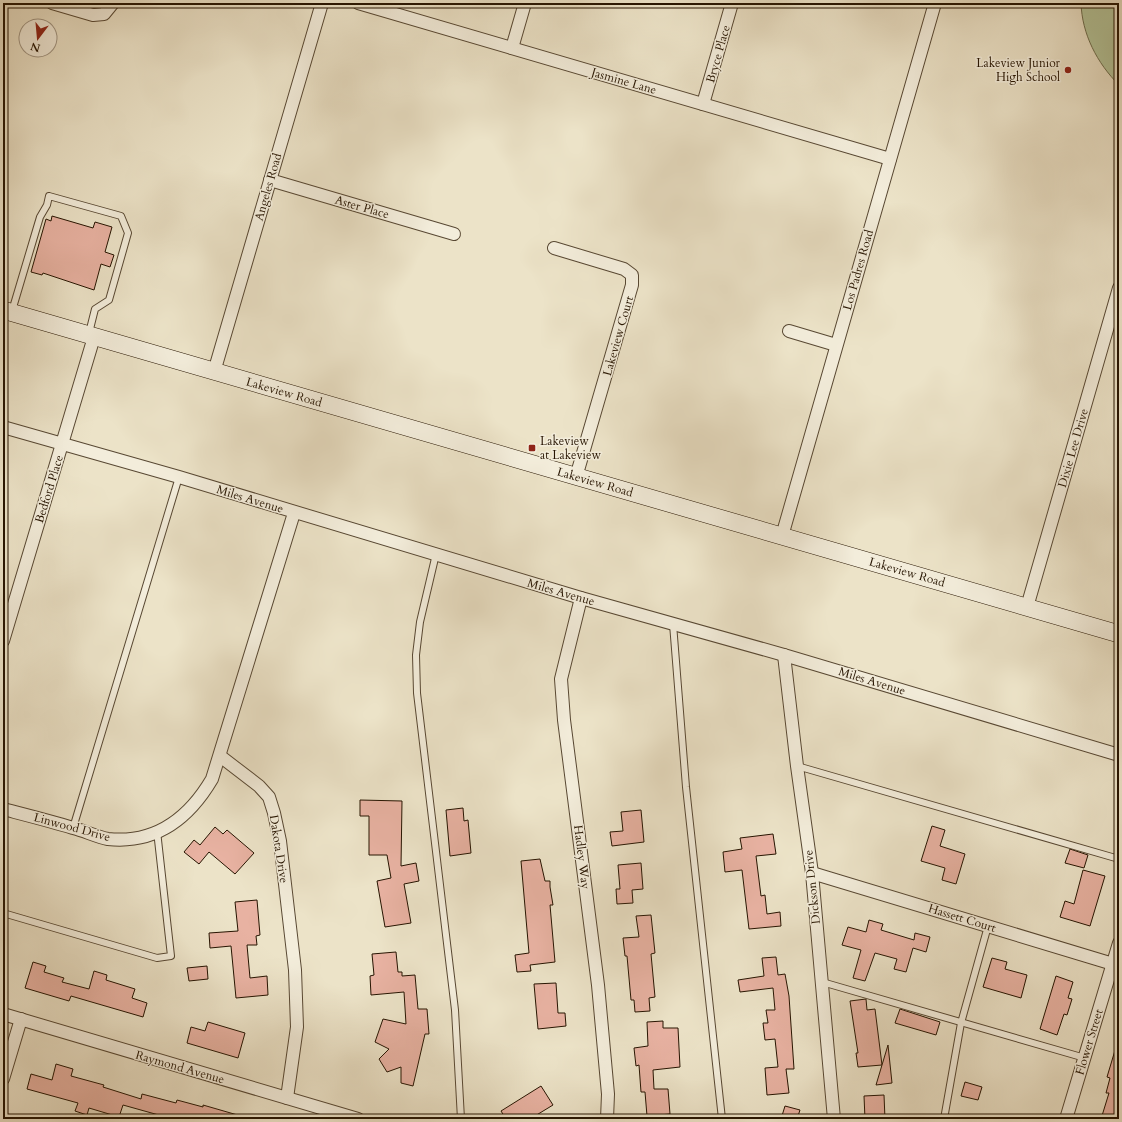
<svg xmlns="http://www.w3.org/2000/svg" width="1122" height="1122" font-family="Cardo,serif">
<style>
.green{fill:#b4c499;stroke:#6d6c4d}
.building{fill:#e8b2a2;stroke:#261401}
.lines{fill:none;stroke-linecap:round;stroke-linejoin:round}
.lane-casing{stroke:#584833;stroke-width:8}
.street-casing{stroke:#584833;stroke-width:14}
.secondary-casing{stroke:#261401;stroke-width:18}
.lane{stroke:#f3eddb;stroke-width:6}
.street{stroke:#f3eddb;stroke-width:12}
.secondary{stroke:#f3eddb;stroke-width:17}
.poi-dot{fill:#8f2418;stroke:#f3eddb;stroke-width:1.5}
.labels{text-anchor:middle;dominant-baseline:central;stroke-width:3;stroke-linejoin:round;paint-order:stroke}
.street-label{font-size:12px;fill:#261401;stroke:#f3eddb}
.poi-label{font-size:12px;fill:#261401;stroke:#f3eddb;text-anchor:end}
</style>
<rect width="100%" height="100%" fill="#ece3c8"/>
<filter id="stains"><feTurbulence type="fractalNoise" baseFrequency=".005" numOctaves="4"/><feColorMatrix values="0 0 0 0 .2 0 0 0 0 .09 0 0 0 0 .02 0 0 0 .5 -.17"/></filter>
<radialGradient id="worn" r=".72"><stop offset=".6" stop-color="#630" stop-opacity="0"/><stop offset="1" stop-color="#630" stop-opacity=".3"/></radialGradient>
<path class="green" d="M 1081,3 L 1119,3 L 1119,85 C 1097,63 1082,34 1081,3 Z"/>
<g class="building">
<path d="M 52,216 L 93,228 L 95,222 L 112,227 L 105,252 L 114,255 L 110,267 L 101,264 L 94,290 L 43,273 L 42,275 L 31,272 L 46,219 L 51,221 Z"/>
<path d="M 360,800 L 402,801 L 401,866 L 416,863 L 419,881 L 404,884 L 411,923 L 385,927 L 377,881 L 391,878 L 387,855 L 369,855 L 369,816 L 360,816 Z"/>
<path d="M 463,808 L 464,821 L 468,820 L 471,853 L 450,856 L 446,810 Z"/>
<path d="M 641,810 L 644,842 L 612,846 L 610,832 L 623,831 L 621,812 Z"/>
<path d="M 932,826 L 945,830 L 940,846 L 965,854 L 956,884 L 942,880 L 945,868 L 921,861 Z"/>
<path d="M 215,827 L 223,834 L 227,830 L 254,853 L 235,874 L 209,852 L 199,864 L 184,852 L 194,840 L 200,845 Z"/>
<path d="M 773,834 L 776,854 L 756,856 L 761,896 L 765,895 L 767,914 L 780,912 L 781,926 L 749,929 L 742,870 L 725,872 L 723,852 L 742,849 L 740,838 Z"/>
<path d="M 1070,849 L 1088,855 L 1084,868 L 1065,863 Z"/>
<path d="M 540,859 L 545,881 L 550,881 L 550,887 L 553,905 L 550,905 L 555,962 L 530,965 L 531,971 L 517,972 L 515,955 L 529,953 L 521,861 Z"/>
<path d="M 641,863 L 643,889 L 632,890 L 633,903 L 617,904 L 616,889 L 620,889 L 618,865 Z"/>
<path d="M 1083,870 L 1105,876 L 1090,926 L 1060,917 L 1065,901 L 1074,904 Z"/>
<path d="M 257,900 L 260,935 L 256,936 L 257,945 L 247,945 L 250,978 L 267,976 L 268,995 L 236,998 L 231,946 L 210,948 L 209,933 L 238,931 L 235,902 Z"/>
<path d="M 651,915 L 655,953 L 651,954 L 655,997 L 649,998 L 650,1011 L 635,1012 L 634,1000 L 631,1000 L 627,956 L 625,956 L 623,938 L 639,937 L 636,916 Z"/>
<path d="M 869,920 L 883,924 L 881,930 L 914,940 L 915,933 L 930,937 L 926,952 L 913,948 L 906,972 L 894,969 L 897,959 L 875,953 L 865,981 L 853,978 L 861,950 L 842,945 L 848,927 L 866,932 Z"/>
<path d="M 396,952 L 398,972 L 402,972 L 402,976 L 415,975 L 418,1009 L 427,1009 L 429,1034 L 425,1034 L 413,1086 L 401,1083 L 401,1067 L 387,1072 L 379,1059 L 389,1049 L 375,1042 L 383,1019 L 406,1024 L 404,992 L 371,995 L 370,976 L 374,975 L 372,954 Z"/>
<path d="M 776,957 L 778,975 L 785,974 L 789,996 L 794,1069 L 786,1069 L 789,1093 L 767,1095 L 765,1068 L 778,1067 L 775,1039 L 765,1040 L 763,1023 L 768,1023 L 766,1010 L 775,1010 L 773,988 L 740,992 L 738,980 L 764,976 L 762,958 Z"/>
<path d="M 992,958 L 1007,962 L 1005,969 L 1027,975 L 1021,998 L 983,987 Z"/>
<path d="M 33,962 L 46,966 L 44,972 L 64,978 L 62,982 L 89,989 L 94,971 L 107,975 L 106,980 L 135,989 L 132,998 L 147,1003 L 143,1017 L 71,996 L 69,1001 L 25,988 Z"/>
<path d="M 207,966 L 208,979 L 189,981 L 187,968 Z"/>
<path d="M 1056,976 L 1073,982 L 1068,998 L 1072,999 L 1067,1015 L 1064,1014 L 1057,1035 L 1040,1029 Z"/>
<path d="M 556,983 L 558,1013 L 565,1013 L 566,1026 L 538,1029 L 534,984 Z"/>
<path d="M 866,999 L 867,1010 L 875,1009 L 882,1065 L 858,1067 L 856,1053 L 858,1053 L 850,1001 Z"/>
<path d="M 900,1009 L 940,1022 L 936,1035 L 895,1023 Z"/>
<path d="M 663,1021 L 663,1028 L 678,1028 L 680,1067 L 653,1070 L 654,1089 L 668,1089 L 670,1114 L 647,1116 L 645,1092 L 641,1092 L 639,1065 L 636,1066 L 634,1048 L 648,1046 L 647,1022 Z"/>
<path d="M 208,1022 L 245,1033 L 238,1058 L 187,1043 L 191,1027 L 205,1031 Z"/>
<path d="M 888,1045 L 892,1083 L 876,1085 Z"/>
<path d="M 1116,1047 L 1119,1047 L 1119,1119 L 1101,1119 L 1109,1093 L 1106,1093 L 1110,1078 L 1107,1077 Z"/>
<path d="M 56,1064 L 73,1069 L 71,1076 L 104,1085 L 103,1087 L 141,1099 L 142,1094 L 176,1103 L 177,1100 L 203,1107 L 203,1105 L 241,1116 L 241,1119 L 173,1119 L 123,1105 L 119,1117 L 89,1108 L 87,1115 L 75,1111 L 78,1103 L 27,1089 L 31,1074 L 52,1080 Z"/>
<path d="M 965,1082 L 982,1087 L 978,1100 L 961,1096 Z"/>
<path d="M 541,1086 L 553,1105 L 530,1119 L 506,1119 L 501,1111 Z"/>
<path d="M 884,1095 L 885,1119 L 865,1119 L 864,1096 Z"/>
<path d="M 785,1106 L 800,1110 L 797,1119 L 781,1119 Z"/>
</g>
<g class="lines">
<g class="lane-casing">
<g id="lane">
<path d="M 12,311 L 40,217 L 47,205 L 49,196 L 121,216 L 128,233 L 109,300 L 95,309 L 89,333"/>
<path d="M 436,554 L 420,622 L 416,655 L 417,693 L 455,1010 L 461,1119"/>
<path d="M 673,624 L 686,787 L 722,1119"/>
<path d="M 797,766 L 1119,859"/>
<path d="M 73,828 L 179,477"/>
<path d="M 3,913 L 157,958 L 171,956 L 157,831"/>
<path d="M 822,982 L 1085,1058"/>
<path d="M 944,1119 L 961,1023 L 988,926"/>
</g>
</g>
<g class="street-casing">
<g id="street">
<path d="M 52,3 L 93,15 L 104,14 L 113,3"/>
<path d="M 358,3 L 890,159"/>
<path d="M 512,48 L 525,3"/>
<path d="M 703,104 L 732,3"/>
<path d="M 270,180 L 454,234"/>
<path d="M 554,248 L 624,269 L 632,275 L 632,285 L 576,477"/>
<path d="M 789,331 L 836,345"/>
<path d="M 214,372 L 322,3"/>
<path d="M 3,427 L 179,477 L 581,598 L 784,655 L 1119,755"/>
<path d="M 782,536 L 935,3"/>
<path d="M 581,598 L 561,679 L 564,720 L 598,985 L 608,1094 L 607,1119"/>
<path d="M 1027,607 L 1119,288"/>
<path d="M 3,641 L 94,337"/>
<path d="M 784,655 L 797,766 L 812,873 L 834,1119"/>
<path d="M 220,756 L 259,786 L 269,797 L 274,813 L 280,841 L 295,970 L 297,1027 L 287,1098"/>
<path d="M 3,809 C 26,815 50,821 73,828 C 85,831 97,837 108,839 C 156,844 189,818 212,779 L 294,513"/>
<path d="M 812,873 L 1113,964"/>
<path d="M 3,1014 L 358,1119"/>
<path d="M 3,1079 L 21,1019"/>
<path d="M 1066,1119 L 1119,943"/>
</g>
</g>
<g class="secondary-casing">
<path id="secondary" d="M 3,310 L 1119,634"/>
</g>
<use href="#lane" class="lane"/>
<use href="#street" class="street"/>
<use href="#secondary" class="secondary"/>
</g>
<g class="poi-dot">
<circle cx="1068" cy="70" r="4"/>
<rect x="528" y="444" width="8" height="8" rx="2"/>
</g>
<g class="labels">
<g class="street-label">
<text transform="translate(718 54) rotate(-74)">Bryce Place</text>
<text transform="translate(624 81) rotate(16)">Jasmine Lane</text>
<text transform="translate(268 187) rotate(-74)">Angeles Road</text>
<text transform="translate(362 207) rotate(16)">Aster Place</text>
<text transform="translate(858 270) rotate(-74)">Los Padres Road</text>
<text transform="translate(618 336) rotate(-74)">Lakeview Court</text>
<text transform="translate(284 392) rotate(16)">Lakeview Road</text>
<text transform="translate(1073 448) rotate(-74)">Dixie Lee Drive</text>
<text transform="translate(595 482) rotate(16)">Lakeview Road</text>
<text transform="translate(49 489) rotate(-73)">Bedford Place</text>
<text transform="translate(250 499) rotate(17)">Miles Avenue</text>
<text transform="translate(907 572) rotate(16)">Lakeview Road</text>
<text transform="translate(561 592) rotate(16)">Miles Avenue</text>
<text transform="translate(872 681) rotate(17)">Miles Avenue</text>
<text transform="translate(72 827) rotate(15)">Linwood Drive</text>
<text transform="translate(279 849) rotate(81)">Dakota Drive</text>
<text transform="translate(582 857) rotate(83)">Hadley Way</text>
<text transform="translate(812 887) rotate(-96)">Dickson Drive</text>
<text transform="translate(962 918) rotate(17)">Hassett Court</text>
<text transform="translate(1089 1042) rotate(-73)">Flower Street</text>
<text transform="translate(180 1067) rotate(16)">Raymond Avenue</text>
</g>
<g class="poi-label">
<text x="1060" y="63">Lakeview Junior<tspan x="1060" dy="14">High School</tspan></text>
<text x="540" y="441" text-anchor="start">Lakeview<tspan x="540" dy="14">at Lakeview</tspan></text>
</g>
</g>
<rect width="1122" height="1122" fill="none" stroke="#ece3c8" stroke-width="16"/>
<rect x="4" y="4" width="1114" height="1114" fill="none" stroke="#261401" stroke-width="2"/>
<rect x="8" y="8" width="1106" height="1106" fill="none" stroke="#261401"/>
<g transform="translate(38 38) rotate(196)"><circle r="19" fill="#f3eddb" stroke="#a19684"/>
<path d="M0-3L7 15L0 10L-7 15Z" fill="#8f2418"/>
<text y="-6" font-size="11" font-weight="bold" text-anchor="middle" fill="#261401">N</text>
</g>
<rect width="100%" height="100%" filter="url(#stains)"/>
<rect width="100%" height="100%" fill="url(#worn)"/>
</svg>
